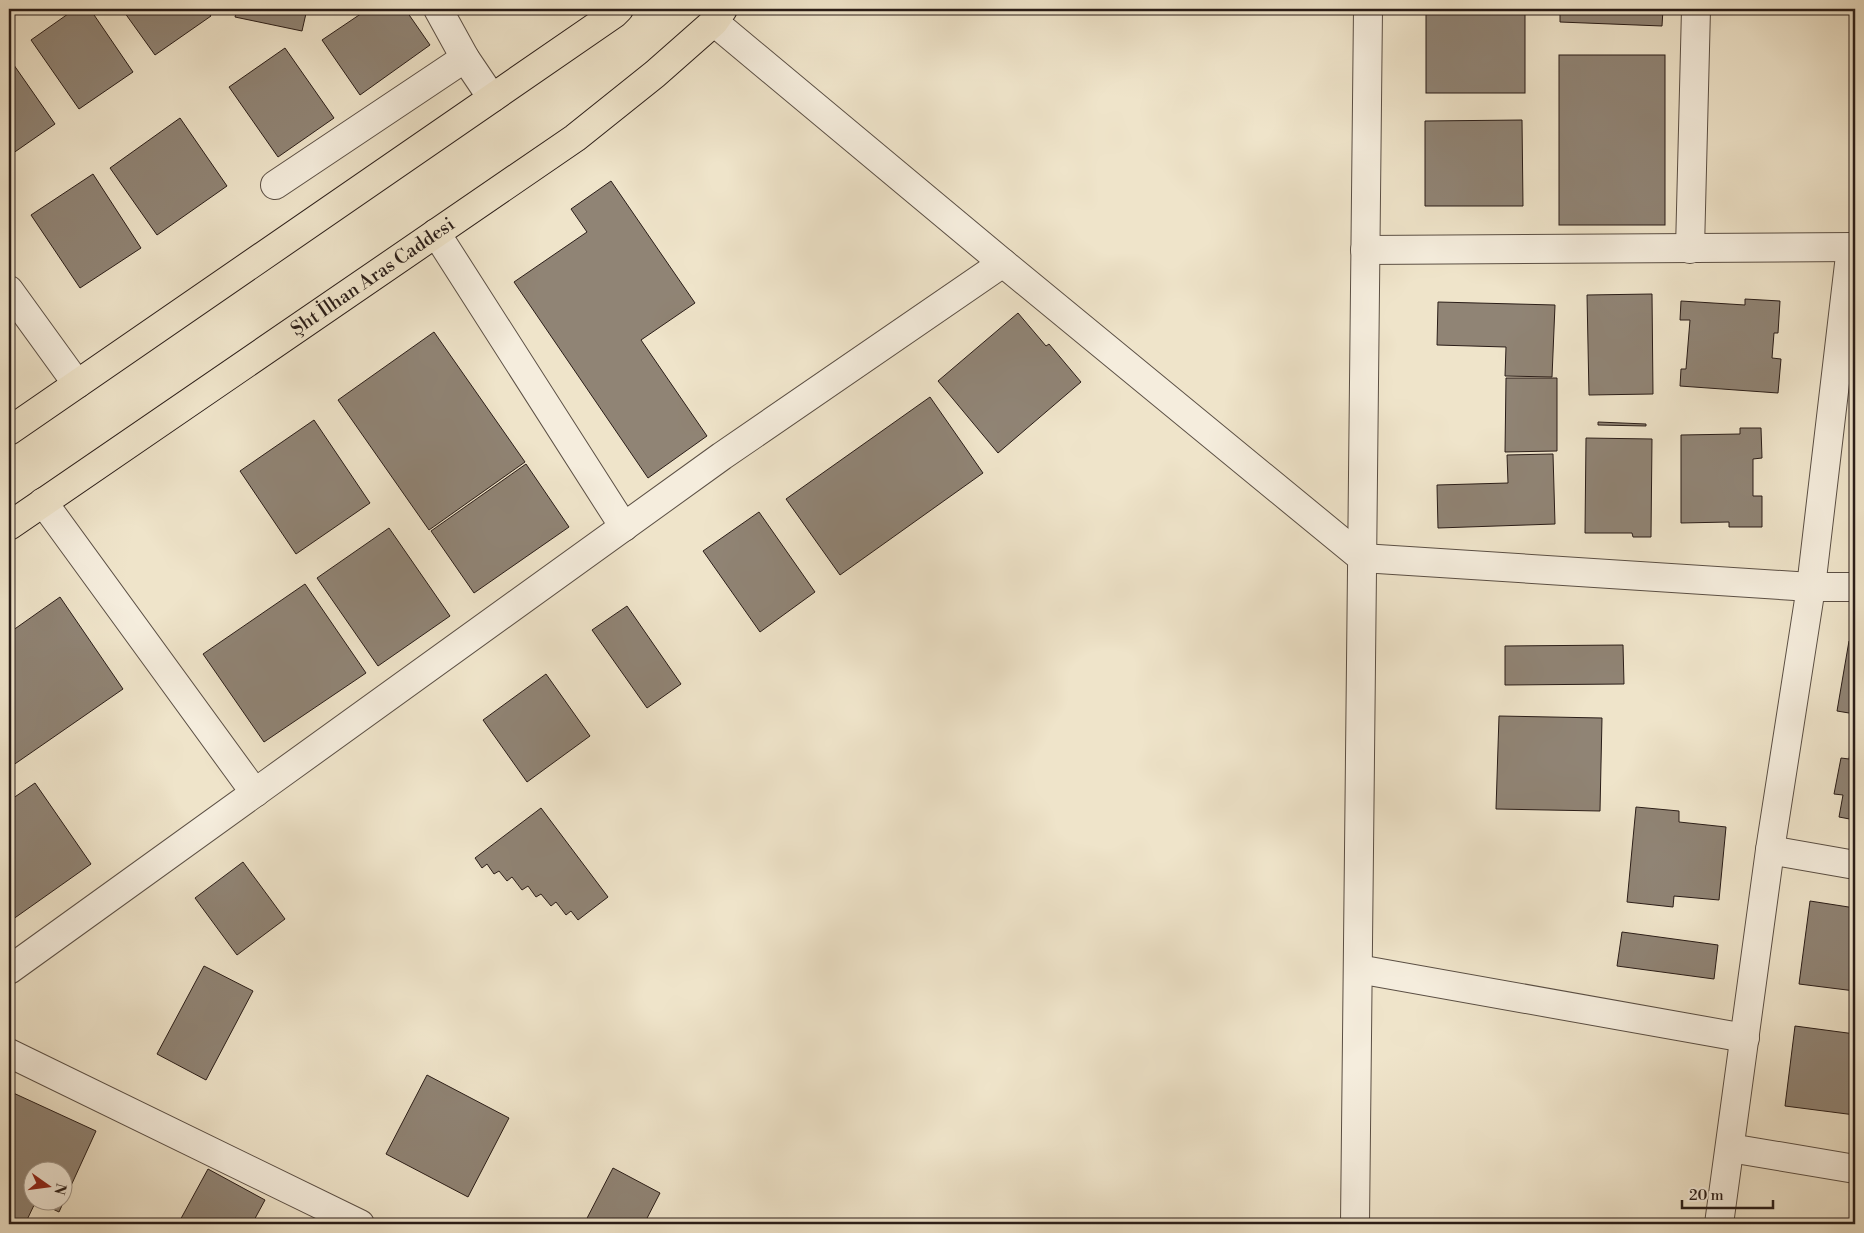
<svg xmlns="http://www.w3.org/2000/svg" width="1864" height="1233" font-family="'Libre Bodoni',serif">
<style>
.building{fill:#908475;stroke:#2a1d18;fill-rule:evenodd}
.lines{fill:none;stroke-linecap:round;stroke-linejoin:round}
.minor-casing{stroke:#5b4f44;stroke-width:30}
.major-casing{stroke:#2a1d18;stroke-width:30}
.minor{stroke:#f5eddd;stroke-width:28}
.major{stroke:#efe4ca;stroke-width:28}
.labels{text-anchor:middle;dominant-baseline:central;stroke-width:4.5;stroke-linejoin:round;paint-order:stroke}
.street-label{font-size:19px;fill:#2a1d18;stroke:#f5eddd}
</style>
<rect width="100%" height="100%" fill="#efe4ca"/>
<filter id="stains"><feTurbulence type="fractalNoise" baseFrequency=".004" numOctaves="4"/><feColorMatrix values="0 0 0 0 .2 0 0 0 0 .09 0 0 0 0 .02 0 0 0 .5 -.17"/></filter>
<radialGradient id="worn" r=".72"><stop offset=".6" stop-color="#630" stop-opacity="0"/><stop offset="1" stop-color="#630" stop-opacity=".3"/></radialGradient>
<g class="building">
<path d="M 75,9 L 90,9 L 133,72 L 79,109 L 31,40 Z"/>
<path d="M 122,9 L 206,9 L 211,16 L 155,55 Z"/>
<path d="M 237,9 L 307,9 L 302,31 L 235,17 Z"/>
<path d="M 368,9 L 405,9 L 430,45 L 360,95 L 322,40 Z"/>
<rect x="1426" y="9" width="99" height="84"/>
<path d="M 1560,9 L 1663,9 L 1662,26 L 1560,22 Z"/>
<path d="M 285,48 L 334,118 L 278,157 L 229,87 Z"/>
<rect x="1559" y="55" width="106" height="170"/>
<path d="M 9,58 L 55,124 L 9,156 Z"/>
<path d="M 180,118 L 227,186 L 157,235 L 110,168 Z"/>
<path d="M 1522,120 L 1523,206 L 1425,206 L 1425,121 Z"/>
<path d="M 93,174 L 141,248 L 80,288 L 31,215 Z"/>
<path d="M 611,181 L 695,303 L 641,340 L 707,436 L 648,478 L 514,282 L 587,232 L 571,209 Z"/>
<path d="M 1652,294 L 1653,394 L 1589,395 L 1587,295 Z"/>
<path d="M 1745,299 L 1780,301 L 1778,333 L 1774,333 L 1772,358 L 1781,359 L 1778,393 L 1680,386 L 1681,369 L 1686,369 L 1690,320 L 1680,320 L 1681,301 L 1745,305 Z"/>
<path d="M 1438,302 L 1555,305 L 1552,377 L 1505,376 L 1506,347 L 1437,345 Z"/>
<path d="M 1018,313 L 1046,346 L 1049,344 L 1081,382 L 998,453 L 938,381 Z"/>
<path d="M 434,332 L 525,462 L 429,530 L 338,400 Z"/>
<path d="M 1506,378 L 1557,378 L 1557,451 L 1505,452 Z"/>
<path d="M 930,397 L 983,473 L 840,575 L 786,499 Z"/>
<path d="M 314,420 L 370,503 L 296,554 L 240,471 Z"/>
<path d="M 1598,422 L 1646,424 L 1646,426 L 1598,425 Z"/>
<path d="M 1740,428 L 1761,428 L 1762,458 L 1753,459 L 1753,496 L 1762,496 L 1762,527 L 1729,527 L 1729,522 L 1681,523 L 1681,435 L 1740,434 Z"/>
<path d="M 1586,438 L 1652,439 L 1651,537 L 1633,537 L 1632,533 L 1585,533 Z"/>
<path d="M 1553,454 L 1555,524 L 1438,528 L 1437,485 L 1508,483 L 1507,455 Z"/>
<path d="M 526,464 L 569,527 L 474,593 L 431,531 Z"/>
<path d="M 759,512 L 815,592 L 760,632 L 703,551 Z"/>
<path d="M 389,528 L 450,616 L 378,666 L 317,578 Z"/>
<path d="M 305,584 L 366,673 L 264,742 L 203,654 Z"/>
<path d="M 60,597 L 123,689 L 9,768 L 9,633 Z"/>
<path d="M 627,606 L 681,684 L 647,708 L 592,630 Z"/>
<path d="M 1849,641 L 1855,642 L 1855,714 L 1837,711 Z"/>
<path d="M 1623,645 L 1624,684 L 1505,685 L 1505,646 Z"/>
<path d="M 546,674 L 590,736 L 527,782 L 483,720 Z"/>
<path d="M 1499,716 L 1602,718 L 1600,811 L 1496,809 Z"/>
<path d="M 1853,735 L 1855,735 L 1855,820 L 1839,817 L 1843,795 L 1834,794 L 1841,758 L 1849,759 Z"/>
<path d="M 35,783 L 91,864 L 9,922 L 9,801 Z"/>
<path d="M 1636,807 L 1679,811 L 1679,822 L 1726,827 L 1719,900 L 1674,896 L 1673,907 L 1627,902 Z"/>
<path d="M 541,808 L 608,897 L 578,920 L 571,911 L 566,915 L 556,902 L 551,906 L 541,894 L 536,897 L 528,886 L 522,890 L 512,877 L 507,881 L 499,871 L 494,874 L 487,864 L 482,868 L 475,858 Z"/>
<path d="M 243,862 L 285,919 L 237,955 L 195,898 Z"/>
<path d="M 1810,901 L 1855,908 L 1855,991 L 1799,984 Z"/>
<path d="M 1622,932 L 1718,945 L 1714,979 L 1617,966 Z"/>
<path d="M 204,966 L 253,991 L 206,1080 L 157,1054 Z"/>
<path d="M 1795,1026 L 1855,1034 L 1855,1115 L 1785,1106 Z"/>
<path d="M 427,1075 L 509,1118 L 468,1197 L 386,1154 Z"/>
<path d="M 9,1091 L 96,1131 L 59,1212 L 36,1201 L 25,1224 L 9,1224 ZM 32,1170 L 62,1170 L 62,1200 L 32,1200 Z"/>
<path d="M 613,1168 L 660,1193 L 644,1224 L 584,1224 Z"/>
<path d="M 208,1169 L 265,1200 L 252,1224 L 178,1224 Z"/>
</g>
<g class="lines">
<g class="minor-casing">
<g id="minor">
<path d="M 438,9 L 465,58 L 492,98"/>
<path d="M 714,22 L 1003,263 L 1362,558 L 1811,587 L 1855,587"/>
<path d="M 275,185 L 465,58"/>
<path d="M 436,233 L 624,527"/>
<path d="M 1690,249 L 1696,9"/>
<path d="M 1365,250 L 1855,247"/>
<path d="M 9,290 L 77,384"/>
<path d="M 43,502 L 255,793"/>
<path d="M 1770,850 L 1855,865"/>
<path d="M 1358,969 L 1745,1038"/>
<path d="M 9,970 L 722,456 L 1003,263"/>
<path d="M 9,1053 L 360,1224"/>
<path d="M 1730,1148 L 1855,1169"/>
<path d="M 1355,1224 L 1368,9"/>
<path d="M 1719,1224 L 1770,850 L 1811,587 L 1851,247"/>
</g>
</g>
<g class="major-casing">
<g id="major">
<path d="M 9,431 L 614,14 L 619,9"/>
<path id="s1" d="M 9,526 L 575,138 L 655,74 L 714,22 L 723,9"/>
</g>
</g>
<use href="#minor" class="minor"/>
<use href="#major" class="major"/>
</g>
<g class="labels">
<g class="street-label">
<text stroke="none"><textPath href="#s1" startOffset="441">Şht İlhan Aras Caddesi</textPath></text>
</g>
</g>
<rect width="1864" height="1233" fill="none" stroke="#efe4ca" stroke-width="30"/>
<rect x="10" y="10" width="1844" height="1213" fill="none" stroke="#2a1d18" stroke-width="2.5"/>
<rect x="15" y="15" width="1834" height="1203" fill="none" stroke="#2a1d18"/>
<g transform="translate(48 1186) rotate(104)"><circle r="24" fill="#f5eddd" stroke="#a49a8e"/>
<path d="M0-4L9 19L0 12L-9 19Z" fill="#8f2418"/>
<text y="-8" font-size="14" font-weight="bold" text-anchor="middle" fill="#2a1d18">N</text>
</g>
<path d="M1682 1200v8h91v-8" fill="none" stroke="#2a1d18" stroke-width="2.5"/>
<text x="1689" y="1200" font-size="15" fill="#2a1d18" stroke="#f5eddd" stroke-width="4" paint-order="stroke">20 m</text>
<rect width="100%" height="100%" filter="url(#stains)"/>
<rect width="100%" height="100%" fill="url(#worn)"/>
</svg>
